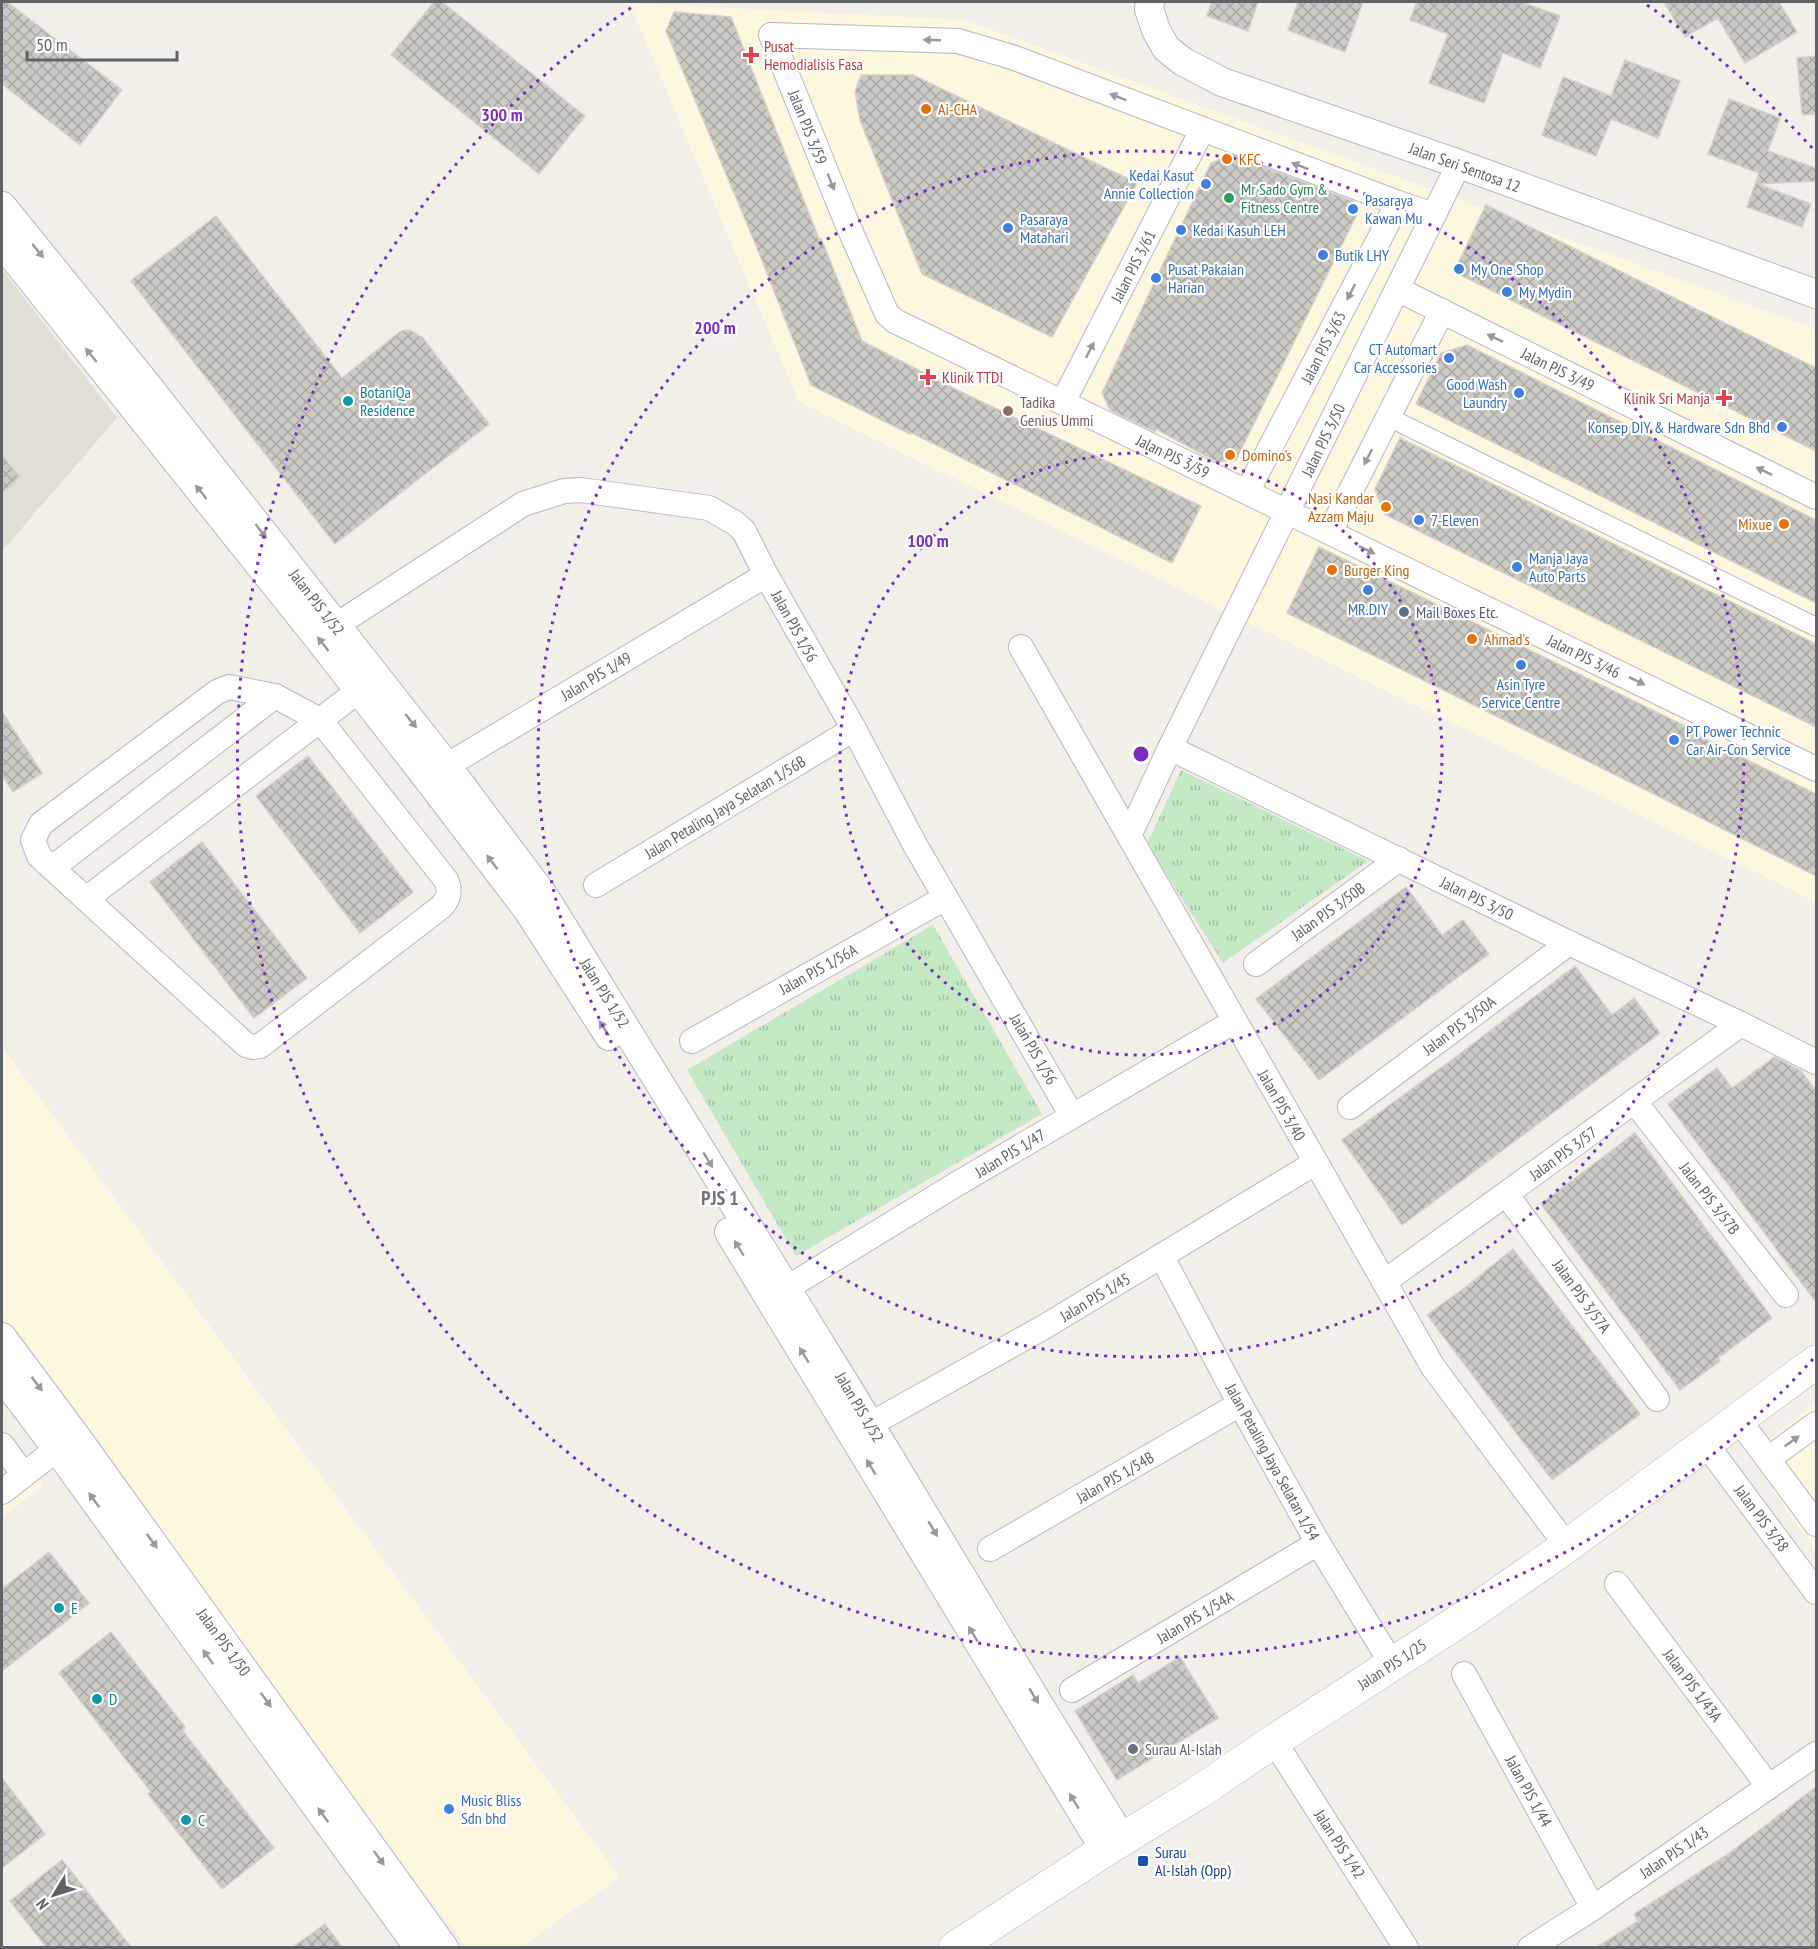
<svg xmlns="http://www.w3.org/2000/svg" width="1818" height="1949" font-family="'PT Sans Narrow',sans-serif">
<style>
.commercial{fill:#fef7e0}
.education{fill:#e1ded6}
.park{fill:url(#park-tufts)}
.building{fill:url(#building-cross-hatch);stroke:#d6d1c6;stroke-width:1.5}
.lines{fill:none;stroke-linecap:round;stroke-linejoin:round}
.pedestrian-casing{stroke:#b5b8bc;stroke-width:20}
.minor-casing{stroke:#b5b8bc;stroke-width:26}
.tertiary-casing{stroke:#b5b8bc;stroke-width:30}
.secondary-casing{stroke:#b6babf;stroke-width:34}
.pedestrian{stroke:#fff;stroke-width:18}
.minor{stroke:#fff;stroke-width:24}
.tertiary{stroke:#fff;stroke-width:28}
.secondary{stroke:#fff;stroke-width:33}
.oneway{fill:#979a9d}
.ring{fill:none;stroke:#7b2cbf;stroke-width:3;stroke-dasharray:3 6}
.health-dot{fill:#e0444e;stroke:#fff;stroke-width:2}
.food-dot{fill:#e8710a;stroke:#fff;stroke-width:2}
.shop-dot{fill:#3f7fe0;stroke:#fff;stroke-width:2}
.leisure-dot{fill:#2e9e5b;stroke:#fff;stroke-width:2}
.culture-dot{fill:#0f9aa8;stroke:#fff;stroke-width:2}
.education-dot{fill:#8d6e63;stroke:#fff;stroke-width:2}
.service-dot{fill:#5c6f8a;stroke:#fff;stroke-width:2}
.worship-dot{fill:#6b7280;stroke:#fff;stroke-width:2}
.transit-dot{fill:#1a4fb4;stroke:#fff;stroke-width:2}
.labels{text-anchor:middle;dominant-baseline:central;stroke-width:4.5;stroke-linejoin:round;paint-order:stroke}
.health-label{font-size:16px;fill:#be3a42;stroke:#fff;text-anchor:start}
.food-label{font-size:16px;fill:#c56008;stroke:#fff;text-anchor:start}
.street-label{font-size:16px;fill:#5f6368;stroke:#fff}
.shop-label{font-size:16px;fill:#366cbe;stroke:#fff;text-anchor:start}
.leisure-label{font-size:16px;fill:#27864d;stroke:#fff;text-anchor:start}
.culture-label{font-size:16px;fill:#0d838f;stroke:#fff;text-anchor:start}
.education-label{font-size:16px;fill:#785e54;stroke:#fff;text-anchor:start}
.service-label{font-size:16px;fill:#4e5e75;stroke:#fff;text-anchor:start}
.worship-label{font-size:16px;fill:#5b616d;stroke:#fff;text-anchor:start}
.transit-label{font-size:16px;fill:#164399;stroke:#fff;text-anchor:start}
.quarter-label{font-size:20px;font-weight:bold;fill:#70757a;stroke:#fff}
.centre{fill:#7b2cbf;stroke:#fff;stroke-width:3}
.ring-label{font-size:18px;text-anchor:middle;font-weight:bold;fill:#7b2cbf;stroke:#fff;stroke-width:4.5;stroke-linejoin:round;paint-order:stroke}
</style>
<defs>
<pattern id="park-tufts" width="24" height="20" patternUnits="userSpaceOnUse" patternTransform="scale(1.5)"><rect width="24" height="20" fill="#c5e8c5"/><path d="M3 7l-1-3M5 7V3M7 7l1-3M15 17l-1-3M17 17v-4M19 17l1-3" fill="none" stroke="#a3c0a4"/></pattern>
<pattern id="building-cross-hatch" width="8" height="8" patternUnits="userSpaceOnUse" patternTransform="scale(1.5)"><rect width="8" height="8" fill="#cccac5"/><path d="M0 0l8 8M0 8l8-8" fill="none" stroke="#a9a8a4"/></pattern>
</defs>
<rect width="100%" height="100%" fill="#f1efe8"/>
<g class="commercial">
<path d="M 629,3 L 964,20 L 1816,329 L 1816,902 L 799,402 Z"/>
<path d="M 2,1047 L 620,1877 L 521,1947 L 466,1947 L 2,1328 Z"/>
<path d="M 1816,1403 L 1816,1551 L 1748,1455 Z"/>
<path d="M 2,1428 L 44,1485 L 2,1517 Z"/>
</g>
<path class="education" d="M 2,269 L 117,418 L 2,551 Z"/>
<g class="park">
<path d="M 1181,770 L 1368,861 L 1223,963 L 1147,844 Z"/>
<path d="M 933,925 L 1042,1114 L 796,1256 L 687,1070 Z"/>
</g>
<g class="building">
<path d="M 2,2 L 7,2 L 122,90 L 80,145 L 2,84 Z"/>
<path d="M 434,2 L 442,2 L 585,116 L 539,174 L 391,55 Z"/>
<path d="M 1212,2 L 1258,2 L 1248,31 L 1207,16 Z"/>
<path d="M 1298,2 L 1363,2 L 1345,52 L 1288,30 Z"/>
<path d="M 1417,2 L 1521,2 L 1560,16 L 1540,68 L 1503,53 L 1484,103 L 1429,83 L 1448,34 L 1410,20 Z"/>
<path d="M 1664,2 L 1779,2 L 1797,32 L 1745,63 L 1718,18 L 1685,37 Z"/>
<path d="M 674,12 L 731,17 L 819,239 L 821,238 L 862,341 L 955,389 L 1201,506 L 1172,563 L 910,432 L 910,434 L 811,385 L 755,243 L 666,31 Z"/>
<path d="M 1816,56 L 1816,114 L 1802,115 L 1797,58 Z"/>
<path d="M 1625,60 L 1680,81 L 1658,138 L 1611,119 L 1596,156 L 1542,135 L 1563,77 L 1611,96 Z"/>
<path d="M 861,75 L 913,75 L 1137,183 L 1052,337 L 922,274 L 860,120 L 855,92 Z"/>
<path d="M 1729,99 L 1780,118 L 1768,151 L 1816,168 L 1816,181 L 1758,184 L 1811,204 L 1802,227 L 1747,207 L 1759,173 L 1708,154 Z"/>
<path d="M 1232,155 L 1353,201 L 1358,212 L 1236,460 L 1217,462 L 1156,429 L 1155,432 L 1110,410 L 1102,393 L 1211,163 Z"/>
<path d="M 1486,205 L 1816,368 L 1816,451 L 1454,272 Z"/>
<path d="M 216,216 L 342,378 L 401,331 L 410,330 L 423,338 L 489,424 L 335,544 L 131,281 Z"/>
<path d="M 1467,345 L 1816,520 L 1816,603 L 1416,404 L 1441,353 Z"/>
<path d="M 1400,438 L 1816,644 L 1816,727 L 1384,514 L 1375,489 Z"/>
<path d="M 2,456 L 20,477 L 2,493 Z"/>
<path d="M 1319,547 L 1679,723 L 1700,734 L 1699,736 L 1816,794 L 1816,876 L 1646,790 L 1287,613 Z"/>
<path d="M 2,712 L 42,773 L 13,792 L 2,775 Z"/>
<path d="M 308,756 L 413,892 L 360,933 L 256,796 Z"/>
<path d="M 202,842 L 307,978 L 254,1018 L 150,882 Z"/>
<path d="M 1406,887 L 1442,935 L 1463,920 L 1489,954 L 1319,1080 L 1256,999 Z"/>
<path d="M 1575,966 L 1612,1015 L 1634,998 L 1660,1033 L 1402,1225 L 1342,1140 L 1457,1056 Z"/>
<path d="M 1775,1057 L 1801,1071 L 1816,1091 L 1816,1302 L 1668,1104 L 1717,1068 L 1732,1088 Z"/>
<path d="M 1635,1133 L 1772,1318 L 1718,1358 L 1720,1361 L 1680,1390 L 1541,1204 Z"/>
<path d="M 1513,1249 L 1640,1414 L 1552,1480 L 1427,1315 L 1467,1286 Z"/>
<path d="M 49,1552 L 89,1603 L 2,1671 L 2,1589 Z"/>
<path d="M 111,1632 L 185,1727 L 182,1730 L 274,1848 L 222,1889 L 148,1794 L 151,1792 L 59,1673 Z"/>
<path d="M 1180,1657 L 1218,1718 L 1117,1780 L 1075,1711 L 1133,1675 L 1138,1683 Z"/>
<path d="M 2,1778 L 45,1834 L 2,1868 Z"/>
<path d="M 1816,1787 L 1816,1947 L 1597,1947 L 1638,1921 L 1634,1914 L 1728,1854 Z"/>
<path d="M 62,1860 L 131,1947 L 46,1947 L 10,1901 Z"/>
<path d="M 325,1924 L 342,1947 L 293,1947 Z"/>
</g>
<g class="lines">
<g class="pedestrian-casing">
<path id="pedestrian" d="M 1388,417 L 1816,627"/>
</g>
<g class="minor-casing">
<g id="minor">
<path d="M 1434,215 L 1398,203 L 1012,57 L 958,41 L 771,35 L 846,221 L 887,314 L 895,321 L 1816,769"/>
<path d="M 1397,289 L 1816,497"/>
<path d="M 1063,402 L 1202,130"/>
<path d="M 1247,492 L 1398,203"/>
<path d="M 1330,532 L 1442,311"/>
<path d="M 335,626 L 523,504 L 564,491 L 581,490 L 709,508 L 735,523 L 744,531 L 766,575 L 854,729 L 914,843 L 1072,1116"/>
<path d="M 1021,647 L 1433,1367 L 1567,1546"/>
<path d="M 1170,748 L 1569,943 L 1741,1024 L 1816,1062"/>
<path d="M 431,775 L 766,575"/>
<path d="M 1129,836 L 1170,748 L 1459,164"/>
<path d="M 52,868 L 39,856 L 33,840 L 41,824 L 217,692 L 229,687 L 275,696 L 320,720 L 446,880 C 451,891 449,899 441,907 L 260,1046 L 253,1047 L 246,1045 L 52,868 L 275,696"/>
<path d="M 596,885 L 854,729"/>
<path d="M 86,899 L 374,679"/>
<path d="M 1256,964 L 1399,859"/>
<path d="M 692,1041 L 945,898"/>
<path d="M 1634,1101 L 1786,1295"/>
<path d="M 1350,1107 L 1569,943"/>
<path d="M 1506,1194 L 1657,1399"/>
<path d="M 1162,1257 L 1240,1404 L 1318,1543 L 1392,1664"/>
<path d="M 1384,1282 L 1741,1024"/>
<path d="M 787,1288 L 955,1185 L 1235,1021"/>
<path d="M 1739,1420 L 1816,1524"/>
<path d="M 871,1424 L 1044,1327 L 1315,1163"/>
<path d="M 1706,1444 L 1816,1592"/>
<path d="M 2,1445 L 24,1475"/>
<path d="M 1768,1459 L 1816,1424"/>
<path d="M 2,1492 L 71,1438"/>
<path d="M 990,1549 L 1240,1404"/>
<path d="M 1617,1584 L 1769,1787"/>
<path d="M 1464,1674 L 1593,1908"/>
<path d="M 1072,1690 L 1318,1543"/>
<path d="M 1274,1741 L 1406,1948"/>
<path d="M 1530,1948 L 1593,1908 L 1816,1754"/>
</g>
</g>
<g class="tertiary-casing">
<g id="tertiary">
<path d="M 1150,2 L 1149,9 L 1156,30 L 1166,48 L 1182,61 L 1222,82 L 1459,164 L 1816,294"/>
<path d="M 2,206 L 147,385 L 446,765 L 544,896 L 852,1395 L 1041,1708 L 1123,1840"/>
<path d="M 2,243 L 318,638 L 427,778 L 527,909 L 609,1036"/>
<path d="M 729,1232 L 1105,1850"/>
<path d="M 2,1337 L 75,1435 L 444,1948"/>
<path d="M 2,1376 L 57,1449 L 419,1948"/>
</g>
</g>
<g class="secondary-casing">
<path id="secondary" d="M 955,1948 L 1105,1850 L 1199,1792 L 1274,1741 L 1465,1617 L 1567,1546 L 1816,1362"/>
</g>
<use href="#pedestrian" class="pedestrian"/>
<use href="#minor" class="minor"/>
<use href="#tertiary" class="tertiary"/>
<use href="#secondary" class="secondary"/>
</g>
<defs><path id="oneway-solid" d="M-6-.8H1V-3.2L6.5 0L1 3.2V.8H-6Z" transform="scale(1.5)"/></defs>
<g class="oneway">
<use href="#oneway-solid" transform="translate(932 40) rotate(-178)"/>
<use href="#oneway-solid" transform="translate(1118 97) rotate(-159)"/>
<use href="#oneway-solid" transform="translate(1300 166) rotate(-159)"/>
<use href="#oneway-solid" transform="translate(831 182) rotate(68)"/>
<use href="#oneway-solid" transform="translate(38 251) rotate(51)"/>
<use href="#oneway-solid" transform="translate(1351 292) rotate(117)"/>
<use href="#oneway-solid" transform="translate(1495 338) rotate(-154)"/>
<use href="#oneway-solid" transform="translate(1090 350) rotate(-63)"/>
<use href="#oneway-solid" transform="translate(91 355) rotate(-129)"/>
<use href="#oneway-solid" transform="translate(1368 457) rotate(117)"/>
<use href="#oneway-solid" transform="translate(1764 471) rotate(-154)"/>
<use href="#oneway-solid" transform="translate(201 492) rotate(-129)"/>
<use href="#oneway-solid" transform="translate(261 531) rotate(52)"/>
<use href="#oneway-solid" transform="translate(1367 550) rotate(26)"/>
<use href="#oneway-solid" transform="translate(323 644) rotate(-128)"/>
<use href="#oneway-solid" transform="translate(1637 681) rotate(26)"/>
<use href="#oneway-solid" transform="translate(411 721) rotate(51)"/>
<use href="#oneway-solid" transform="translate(492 862) rotate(-127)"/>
<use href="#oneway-solid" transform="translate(604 1028) rotate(-123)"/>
<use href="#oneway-solid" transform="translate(708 1160) rotate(58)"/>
<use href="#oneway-solid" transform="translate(739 1248) rotate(-121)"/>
<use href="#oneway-solid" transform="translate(804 1355) rotate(-121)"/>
<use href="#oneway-solid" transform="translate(37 1384) rotate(53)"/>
<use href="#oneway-solid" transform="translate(1792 1441) rotate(-36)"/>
<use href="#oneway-solid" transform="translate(871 1467) rotate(-121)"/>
<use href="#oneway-solid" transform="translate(94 1500) rotate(-126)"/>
<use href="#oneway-solid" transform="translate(933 1529) rotate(59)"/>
<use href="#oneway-solid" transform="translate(152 1541) rotate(54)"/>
<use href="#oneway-solid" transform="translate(973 1634) rotate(-121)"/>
<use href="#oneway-solid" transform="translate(208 1657) rotate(-126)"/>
<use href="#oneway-solid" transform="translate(1034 1696) rotate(59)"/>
<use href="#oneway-solid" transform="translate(266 1700) rotate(54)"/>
<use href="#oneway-solid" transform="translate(1074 1801) rotate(-121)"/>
<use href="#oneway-solid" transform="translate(323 1815) rotate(-126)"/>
<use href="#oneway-solid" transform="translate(379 1858) rotate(54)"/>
</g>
<g class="ring">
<circle cx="1141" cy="754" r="301"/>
<circle cx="1141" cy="754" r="603"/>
<path d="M1813 1359A904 904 0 1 1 635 5M1647 5A904 904 0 0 1 1813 149"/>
</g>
<g class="health-dot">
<path d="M748 46h6v6h6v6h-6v6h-6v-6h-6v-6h6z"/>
<path d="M925 368h6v6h6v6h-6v6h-6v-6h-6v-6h6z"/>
<path d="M1721 389h6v6h6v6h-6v6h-6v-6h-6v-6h6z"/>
</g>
<g class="food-dot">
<circle cx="926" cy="109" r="6"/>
<circle cx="1227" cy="159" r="6"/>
<circle cx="1230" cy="455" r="6"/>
<circle cx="1386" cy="507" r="6"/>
<circle cx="1784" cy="524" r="6"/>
<circle cx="1332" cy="570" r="6"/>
<circle cx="1472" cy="639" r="6"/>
</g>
<g class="shop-dot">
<circle cx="1206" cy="184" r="6"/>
<circle cx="1353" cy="209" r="6"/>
<circle cx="1008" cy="228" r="6"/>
<circle cx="1181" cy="230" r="6"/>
<circle cx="1323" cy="255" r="6"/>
<circle cx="1459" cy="269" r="6"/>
<circle cx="1156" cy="278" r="6"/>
<circle cx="1507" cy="292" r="6"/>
<circle cx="1449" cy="358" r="6"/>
<circle cx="1519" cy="393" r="6"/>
<circle cx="1782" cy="427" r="6"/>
<circle cx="1419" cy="520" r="6"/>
<circle cx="1517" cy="567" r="6"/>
<circle cx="1368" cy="590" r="6"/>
<circle cx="1521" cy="665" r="6"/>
<circle cx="1674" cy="740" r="6"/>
<circle cx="449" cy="1809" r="6"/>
</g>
<circle class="leisure-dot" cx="1229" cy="198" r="6"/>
<g class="culture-dot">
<circle cx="348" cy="401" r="6"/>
<circle cx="59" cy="1608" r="6"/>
<circle cx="97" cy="1699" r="6"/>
<circle cx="186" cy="1820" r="6"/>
</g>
<circle class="education-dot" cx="1008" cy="411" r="6"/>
<circle class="service-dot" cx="1404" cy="612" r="6"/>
<circle class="worship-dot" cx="1133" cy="1749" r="6"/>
<rect class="transit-dot" x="1137" y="1855" width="12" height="12" rx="3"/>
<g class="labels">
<g class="health-label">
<text x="764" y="46">Pusat<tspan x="764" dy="18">Hemodialisis Fasa</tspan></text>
<text x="942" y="377">Klinik TTDI</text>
<text x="1710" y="398" text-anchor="end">Klinik Sri Manja</text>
</g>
<g class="food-label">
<text x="938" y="109">Ai-CHA</text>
<text x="1239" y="159">KFC</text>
<text x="1242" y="455">Domino's</text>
<text x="1374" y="498" text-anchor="end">Nasi Kandar<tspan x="1374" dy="18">Azzam Maju</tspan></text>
<text x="1772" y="524" text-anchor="end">Mixue</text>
<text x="1344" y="570">Burger King</text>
<text x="1484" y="639">Ahmad's</text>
</g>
<g class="street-label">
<text transform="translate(808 127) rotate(68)">Jalan PJS 3/59</text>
<text transform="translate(1465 167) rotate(20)">Jalan Seri Sentosa 12</text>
<text transform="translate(1133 266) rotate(-63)">Jalan PJS 3/61</text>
<text transform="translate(1323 347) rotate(-63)">Jalan PJS 3/63</text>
<text transform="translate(1558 369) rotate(26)">Jalan PJS 3/49</text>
<text transform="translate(1323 440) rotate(-64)">Jalan PJS 3/50</text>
<text transform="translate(1173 456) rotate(26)">Jalan PJS 3/59</text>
<text transform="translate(317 602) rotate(52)">Jalan PJS 1/52</text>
<text transform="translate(795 626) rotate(61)">Jalan PJS 1/56</text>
<text transform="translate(1584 656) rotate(26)">Jalan PJS 3/46</text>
<text transform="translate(596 676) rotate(-31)">Jalan PJS 1/49</text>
<text transform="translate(725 807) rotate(-31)">Jalan Petaling Jaya Selatan 1/56B</text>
<text transform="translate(1477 898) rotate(26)">Jalan PJS 3/50</text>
<text transform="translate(1328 911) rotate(-36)">Jalan PJS 3/50B</text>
<text transform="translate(818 969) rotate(-29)">Jalan PJS 1/56A</text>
<text transform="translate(605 993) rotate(58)">Jalan PJS 1/52</text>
<text transform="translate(1459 1025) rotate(-37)">Jalan PJS 3/50A</text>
<text transform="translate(1034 1049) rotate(60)">Jalan PJS 1/56</text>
<text transform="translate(1282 1105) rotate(60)">Jalan PJS 3/40</text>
<text transform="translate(1010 1153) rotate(-31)">Jalan PJS 1/47</text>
<text transform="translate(1563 1153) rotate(-36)">Jalan PJS 3/57</text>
<text transform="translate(1710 1198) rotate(52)">Jalan PJS 3/57B</text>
<text transform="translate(1582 1296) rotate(54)">Jalan PJS 3/57A</text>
<text transform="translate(1095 1297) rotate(-31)">Jalan PJS 1/45</text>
<text transform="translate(860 1407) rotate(59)">Jalan PJS 1/52</text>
<text transform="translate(1273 1462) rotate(61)">Jalan Petaling Jaya Selatan 1/54</text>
<text transform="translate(1115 1477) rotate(-30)">Jalan PJS 1/54B</text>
<text transform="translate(1762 1518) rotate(53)">Jalan PJS 3/38</text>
<text transform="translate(1195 1617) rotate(-31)">Jalan PJS 1/54A</text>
<text transform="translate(224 1642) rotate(54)">Jalan PJS 1/50</text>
<text transform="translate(1392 1664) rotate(-33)">Jalan PJS 1/25</text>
<text transform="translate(1693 1685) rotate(53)">Jalan PJS 1/43A</text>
<text transform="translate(1529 1791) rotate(61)">Jalan PJS 1/44</text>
<text transform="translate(1340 1844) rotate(57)">Jalan PJS 1/42</text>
<text transform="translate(1674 1852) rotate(-34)">Jalan PJS 1/43</text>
</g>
<g class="shop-label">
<text x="1194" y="175" text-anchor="end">Kedai Kasut<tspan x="1194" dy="18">Annie Collection</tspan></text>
<text x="1365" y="200">Pasaraya<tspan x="1365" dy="18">Kawan Mu</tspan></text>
<text x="1020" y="219">Pasaraya<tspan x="1020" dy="18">Matahari</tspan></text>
<text x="1193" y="230">Kedai Kasuh LEH</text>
<text x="1335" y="255">Butik LHY</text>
<text x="1168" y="269">Pusat Pakaian<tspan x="1168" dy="18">Harian</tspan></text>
<text x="1471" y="269">My One Shop</text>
<text x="1519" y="292">My Mydin</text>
<text x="1437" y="349" text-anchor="end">CT Automart<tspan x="1437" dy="18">Car Accessories</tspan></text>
<text x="1507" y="384" text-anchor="end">Good Wash<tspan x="1507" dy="18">Laundry</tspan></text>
<text x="1770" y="427" text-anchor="end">Konsep DIY &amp; Hardware Sdn Bhd</text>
<text x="1431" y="520">7-Eleven</text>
<text x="1529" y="558">Manja Jaya<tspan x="1529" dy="18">Auto Parts</tspan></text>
<text x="1368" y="609" text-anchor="middle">MR.DIY</text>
<text x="1521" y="684" text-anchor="middle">Asin Tyre<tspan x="1521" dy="18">Service Centre</tspan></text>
<text x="1686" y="731">PT Power Technic<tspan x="1686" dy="18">Car Air-Con Service</tspan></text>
<text x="461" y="1800">Music Bliss<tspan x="461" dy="18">Sdn bhd</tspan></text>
</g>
<g class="leisure-label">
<text x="1241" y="189">Mr Sado Gym &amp;<tspan x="1241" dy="18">Fitness Centre</tspan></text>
</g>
<g class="culture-label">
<text x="360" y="392">BotaniQa<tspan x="360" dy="18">Residence</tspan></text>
<text x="71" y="1608">E</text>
<text x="109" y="1699">D</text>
<text x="198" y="1820">C</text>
</g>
<g class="education-label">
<text x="1020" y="402">Tadika<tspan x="1020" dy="18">Genius Ummi</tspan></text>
</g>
<g class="service-label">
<text x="1416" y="612">Mail Boxes Etc.</text>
</g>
<g class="worship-label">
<text x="1145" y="1749">Surau Al-Islah</text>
</g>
<g class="transit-label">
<text x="1155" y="1852">Surau<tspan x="1155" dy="18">Al-Islah (Opp)</tspan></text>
</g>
<g class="quarter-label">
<text x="720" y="1198">PJS 1</text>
</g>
</g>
<circle cx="1141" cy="754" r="9" class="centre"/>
<g class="ring-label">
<text x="502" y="121">300 m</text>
<text x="715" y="334">200 m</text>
<text x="928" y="547">100 m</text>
</g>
<rect width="1818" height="1949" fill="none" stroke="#5f6368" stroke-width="6"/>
<g transform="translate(54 1895) rotate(232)" stroke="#ffffff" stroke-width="4.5" paint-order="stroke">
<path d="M0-4.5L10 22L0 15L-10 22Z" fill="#5f6368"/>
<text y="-9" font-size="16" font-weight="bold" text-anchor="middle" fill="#5f6368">N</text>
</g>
<path d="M27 51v9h150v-9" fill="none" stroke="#5f6368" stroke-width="3"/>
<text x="36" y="51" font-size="18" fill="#5f6368" stroke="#ffffff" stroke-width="4.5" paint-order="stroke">50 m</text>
</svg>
